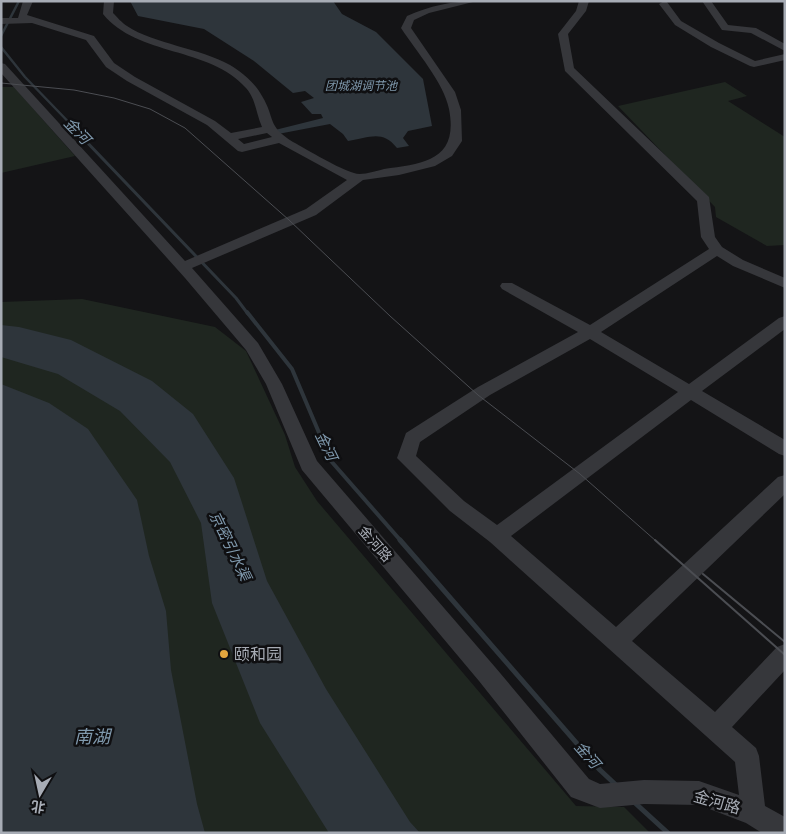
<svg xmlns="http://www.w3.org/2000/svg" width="786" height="834" font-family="Rubik,'Noto Sans SC',sans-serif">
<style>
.green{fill:#1f2620}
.water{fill:#2e353b}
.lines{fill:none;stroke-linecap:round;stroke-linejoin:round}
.stream-far3{stroke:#2e353b;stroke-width:2.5}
.stream-far2{stroke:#2e353b;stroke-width:3}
.stream-far1{stroke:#2e353b;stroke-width:4}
.stream{stroke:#2e353b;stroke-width:5}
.minor{fill:#36373b;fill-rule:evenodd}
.tram-far1{stroke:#4b4d52;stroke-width:1}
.tram{stroke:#4b4d52;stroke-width:2}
.poi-dot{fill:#e4a63e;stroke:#0f0f11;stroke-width:2}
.labels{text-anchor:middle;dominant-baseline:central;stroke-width:5;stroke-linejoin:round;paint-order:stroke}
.far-water-label{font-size:12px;font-style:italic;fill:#809aae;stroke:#0f0f11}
.street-label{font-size:14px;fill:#a7acb5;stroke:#0f0f11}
.water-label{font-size:15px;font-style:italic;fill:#809aae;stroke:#0f0f11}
.near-poi-label{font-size:16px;fill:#a7acb5;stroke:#0f0f11;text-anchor:start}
.near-street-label{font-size:16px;fill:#a7acb5;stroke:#0f0f11}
.near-water-label{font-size:18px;font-style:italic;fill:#809aae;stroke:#0f0f11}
</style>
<rect width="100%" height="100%" fill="#141416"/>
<g class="green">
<path d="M 725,82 L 747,96 L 728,101 L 785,137 L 785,245 L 767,246 L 716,217 L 715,207 L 618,106 Z"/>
<path d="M 1,87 L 14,87 L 75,156 L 1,173 Z"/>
<path d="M 82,299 L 215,327 L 246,351 L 285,435 L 295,467 L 317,501 L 576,806 L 624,807 L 650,833 L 1,833 L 1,302 Z"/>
</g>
<g class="water">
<path d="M 130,1 L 333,1 L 342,14 L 376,32 L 423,79 L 432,126 L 408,131 L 403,138 L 409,146 L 397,148 C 382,129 369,138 348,141 L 343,134 L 330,124 L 278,134 L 275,130 L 323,118 L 321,114 L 312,114 L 301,102 L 314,98 L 305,91 L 293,93 L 254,61 L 204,29 L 138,16 Z"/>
<path d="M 1,325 L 19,327 L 71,340 L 152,381 L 193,414 L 234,478 L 267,581 L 326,689 L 410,822 L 420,833 L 329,833 L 260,723 L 212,603 L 201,523 L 170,462 L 120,411 L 58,374 L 1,357 Z"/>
<path d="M 1,384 L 49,403 L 88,429 L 137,500 L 149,556 L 166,611 L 171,670 L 197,804 L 205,833 L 1,833 Z"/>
</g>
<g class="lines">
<g class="stream-far3">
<path d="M 1,36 L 19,1"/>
<path d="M 1,47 L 25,77 L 83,137"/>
</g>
<path class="stream-far2" d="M 81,136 L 236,298 L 248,314"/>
<path class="stream-far1" d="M 247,312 L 292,369 L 331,461 L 401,541"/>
<g class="stream">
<path d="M 400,540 L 600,770 L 616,785"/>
<path d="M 634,802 L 668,833"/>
</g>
<g class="minor">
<path d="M 23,1 L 33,1 L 27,15 L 94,36 L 114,63 L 135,77 L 215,121 L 231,133 L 262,127 C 256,114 256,99 246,88 C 209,46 138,57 103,14 L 104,1 L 114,1 L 113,13 C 117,17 122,23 127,26 C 154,44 200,48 230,65 C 243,73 255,83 262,96 C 276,119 266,125 293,142 C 308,150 339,169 354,173 C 361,176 376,171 384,169 C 424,164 459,160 449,109 C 444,83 416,51 401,28 L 407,16 C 429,6 453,1 477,1 L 429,13 L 414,20 L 411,28 L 455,92 L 461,110 L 462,141 L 452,156 L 435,166 L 399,175 L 363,180 L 316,215 L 192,268 L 258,343 L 282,384 L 317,461 L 495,667 L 589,779 L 600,784 L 644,780 L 699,781 L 739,795 L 735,762 L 490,542 L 450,511 L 397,458 L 406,433 L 478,387 L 578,332 L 502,289 L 500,286 L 502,283 L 512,283 L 590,325 L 709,249 L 701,237 L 697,201 L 565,71 L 558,34 L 576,11 L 579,1 L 589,1 L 586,11 L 568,34 L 574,68 L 709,197 L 715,237 L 722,247 L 743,260 L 785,278 L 785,288 L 733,266 L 717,256 L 601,332 L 689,384 L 779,318 L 785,316 L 785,329 L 702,391 L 785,440 L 785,456 L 779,454 L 691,400 L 511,536 L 616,627 L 778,477 L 785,475 L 785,494 L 632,641 L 715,712 L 777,647 L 785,644 L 785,670 L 732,727 L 756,748 L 759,756 L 765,806 L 785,817 L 785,833 L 762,833 L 746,823 L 699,805 L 644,804 L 600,808 L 571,797 L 479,681 L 302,470 L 266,384 L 246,350 L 185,278 L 1,73 L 1,63 L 5,64 L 185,261 L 306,209 L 347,180 L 279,143 L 242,152 L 238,151 L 207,125 L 127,81 L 106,67 L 86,40 L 32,23 L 1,24 L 1,18 L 18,18 ZM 267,133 L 272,137 L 244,144 L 238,139 ZM 590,339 L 678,392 L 497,525 L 464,501 L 416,456 L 420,442 L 490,395 Z"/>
<path d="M 664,1 L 667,2 L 681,21 L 719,43 L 755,61 L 785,54 L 785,60 L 754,67 L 750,66 L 711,47 L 675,25 L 659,4 Z"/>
<path d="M 702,1 L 711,1 L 728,25 L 756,28 L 785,44 L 785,51 L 751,33 L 722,30 Z"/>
</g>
<path class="tram-far1" d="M 1,83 L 74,90 L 114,98 L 150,109 L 185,128 L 289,220 L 390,316 L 478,395 L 580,474 L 656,541"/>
<g class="tram">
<path d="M 655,540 L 785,655"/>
<path d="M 703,574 L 785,642"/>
</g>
</g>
<circle class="poi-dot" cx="224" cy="654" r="5"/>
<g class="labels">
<g class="far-water-label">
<text x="361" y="86">团城湖调节池</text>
</g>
<g class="street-label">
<text transform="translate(375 544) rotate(49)">金河路</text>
</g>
<g class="water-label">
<text transform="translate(77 131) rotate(46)">金河</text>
<text transform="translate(326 446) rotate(64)">金河</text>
<text transform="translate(230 546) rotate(64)">京密引水渠</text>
<text transform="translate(587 755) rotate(49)">金河</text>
</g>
<g class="near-poi-label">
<text x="234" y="654">颐和园</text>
</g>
<g class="near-street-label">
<text transform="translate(717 802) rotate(16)">金河路</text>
</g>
<g class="near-water-label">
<text x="92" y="737">南湖</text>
</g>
</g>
<rect width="786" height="834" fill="none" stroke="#a7acb5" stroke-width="5"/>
<g transform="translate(40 794) rotate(189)" stroke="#0f0f11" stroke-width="4" paint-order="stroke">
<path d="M0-4L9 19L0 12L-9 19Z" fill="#a7acb5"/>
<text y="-8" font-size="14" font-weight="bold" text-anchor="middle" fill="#a7acb5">北</text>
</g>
</svg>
